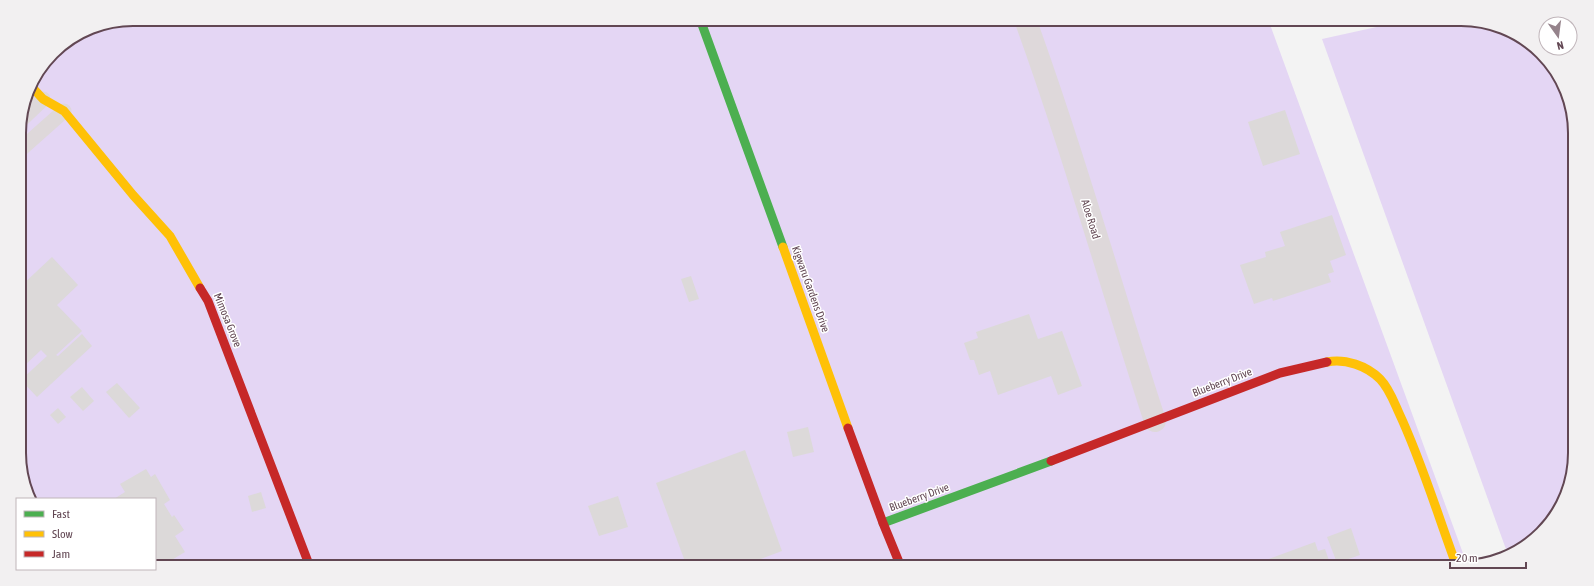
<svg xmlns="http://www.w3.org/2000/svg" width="1594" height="586" font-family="'Asap Condensed',sans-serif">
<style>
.green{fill:#e4d6f4}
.building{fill:#dcd9d9}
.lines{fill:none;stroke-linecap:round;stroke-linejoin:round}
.lane{stroke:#ded8da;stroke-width:15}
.street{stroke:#ded8da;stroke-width:22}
.fast{stroke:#4caf50;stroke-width:9}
.slow{stroke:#ffc107;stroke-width:9}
.jam{stroke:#c62828;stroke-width:9}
.labels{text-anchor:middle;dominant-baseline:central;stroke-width:3;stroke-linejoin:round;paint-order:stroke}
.street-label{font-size:11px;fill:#624753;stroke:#fff}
.rim{fill:none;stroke:#624753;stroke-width:2}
</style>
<rect width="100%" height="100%" fill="#f3f3f3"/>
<g class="green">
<path d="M 133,19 L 1268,19 L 1468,567 L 155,567 L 155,499 L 33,499 L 21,475 L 19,125 L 31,82 L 58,47 L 89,28 Z"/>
<path d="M 1413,19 L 1461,19 L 1498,25 L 1547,58 L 1574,118 L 1575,453 L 1569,490 L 1530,544 L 1507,552 L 1322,39 Z"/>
</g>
<g class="building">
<path d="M 1285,110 L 1300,154 L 1263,166 L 1248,122 Z"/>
<path d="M 1332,215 L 1346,255 L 1330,261 L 1334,272 L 1328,274 L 1331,282 L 1273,301 L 1272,298 L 1254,304 L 1240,265 L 1266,257 L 1265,252 L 1285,246 L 1280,232 Z"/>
<path d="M 52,257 L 78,285 L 57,305 L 82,331 L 56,355 L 58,356 L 82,334 L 92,346 L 37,397 L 21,380 L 47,356 L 41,350 L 23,367 L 21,364 L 20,287 Z"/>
<path d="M 691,276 L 699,299 L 689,302 L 681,279 Z"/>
<path d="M 1029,314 L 1038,339 L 1062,331 L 1082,386 L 1058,395 L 1051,376 L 998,395 L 990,371 L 979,375 L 974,360 L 970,360 L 964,343 L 978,338 L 976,332 Z"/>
<path d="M 117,383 L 140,408 L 129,418 L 106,392 Z"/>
<path d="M 82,387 L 94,401 L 83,411 L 70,397 Z"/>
<path d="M 58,408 L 66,417 L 58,424 L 50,415 Z"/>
<path d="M 808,427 L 814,452 L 793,457 L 787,432 Z"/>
<path d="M 745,450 L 782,551 L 740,567 L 687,567 L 656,483 Z"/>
<path d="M 146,469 L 151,477 L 155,474 L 170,500 L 164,504 L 172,517 L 174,515 L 184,530 L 175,536 L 185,552 L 160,567 L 155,567 L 155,499 L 114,499 L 125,492 L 120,484 Z"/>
<path d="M 261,492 L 266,508 L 252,512 L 248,496 Z"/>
<path d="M 618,496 L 628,527 L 599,536 L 588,506 Z"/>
<path d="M 1351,528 L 1360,555 L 1337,563 L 1327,537 Z"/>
<path d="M 1315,542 L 1318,551 L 1325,549 L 1331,566 L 1247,567 Z"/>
</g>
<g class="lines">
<g class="lane">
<path d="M 21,120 L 43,99"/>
<path d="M 19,151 L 64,111"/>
</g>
<path class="street" d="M 1025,19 C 1073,151 1111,287 1155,421"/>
<g class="fast">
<path d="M 700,19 L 783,247"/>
<path d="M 883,523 L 1051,461"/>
</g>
<g class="slow">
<path d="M 30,85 L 43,99 L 64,111 L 133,195 L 170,236 L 200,288"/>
<path d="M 783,247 L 848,428"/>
<path d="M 1327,362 C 1345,358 1367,366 1380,379 C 1389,388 1394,402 1399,413 C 1422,462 1438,516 1457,567"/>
</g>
<g class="jam">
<path d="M 200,288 L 208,301 L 310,567"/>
<path d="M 848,428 L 883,523 L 901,567"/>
<path d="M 1051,461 L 1280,373 L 1327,362"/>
</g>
</g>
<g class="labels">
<g class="street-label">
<text transform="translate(1091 219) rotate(73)">Aloe Road</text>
<text transform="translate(811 289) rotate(70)">Kigwaru Gardens Drive</text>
<text transform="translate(228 320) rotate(68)">Mimosa Grove</text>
<text transform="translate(1222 382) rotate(-21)">Blueberry Drive</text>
<text transform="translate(919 497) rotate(-20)">Blueberry Drive</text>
</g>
</g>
<path d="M0 0H1594V586H0ZM133 26H1461A107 107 0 0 1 1568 133V453A107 107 0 0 1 1461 560H133A107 107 0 0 1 26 453V133A107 107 0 0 1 133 26Z" fill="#f2f0f1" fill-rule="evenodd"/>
<path class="rim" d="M133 26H1461A107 107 0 0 1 1568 133V453A107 107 0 0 1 1461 560H133A107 107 0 0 1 26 453V133A107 107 0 0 1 133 26Z"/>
<rect x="16" y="498" width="140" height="72" fill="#ffffff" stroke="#c0b5ba"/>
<rect x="24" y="511" width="20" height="6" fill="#4caf50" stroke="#c0b5ba"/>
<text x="52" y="518" font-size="12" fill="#624753">Fast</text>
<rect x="24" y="531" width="20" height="6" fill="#ffc107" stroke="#c0b5ba"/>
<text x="52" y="538" font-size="12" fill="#624753">Slow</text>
<rect x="24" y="551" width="20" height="6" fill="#c62828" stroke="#c0b5ba"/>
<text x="52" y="558" font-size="12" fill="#624753">Jam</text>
<g transform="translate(1558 36) rotate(166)"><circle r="19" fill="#ffffff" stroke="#c0b5ba"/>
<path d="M0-3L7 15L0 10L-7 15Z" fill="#95838b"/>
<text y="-6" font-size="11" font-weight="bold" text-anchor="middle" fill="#624753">N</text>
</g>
<path d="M1450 562v6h76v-6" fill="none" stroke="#624753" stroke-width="2"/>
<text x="1456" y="562" font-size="12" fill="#624753" stroke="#ffffff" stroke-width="3" paint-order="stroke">20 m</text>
</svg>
